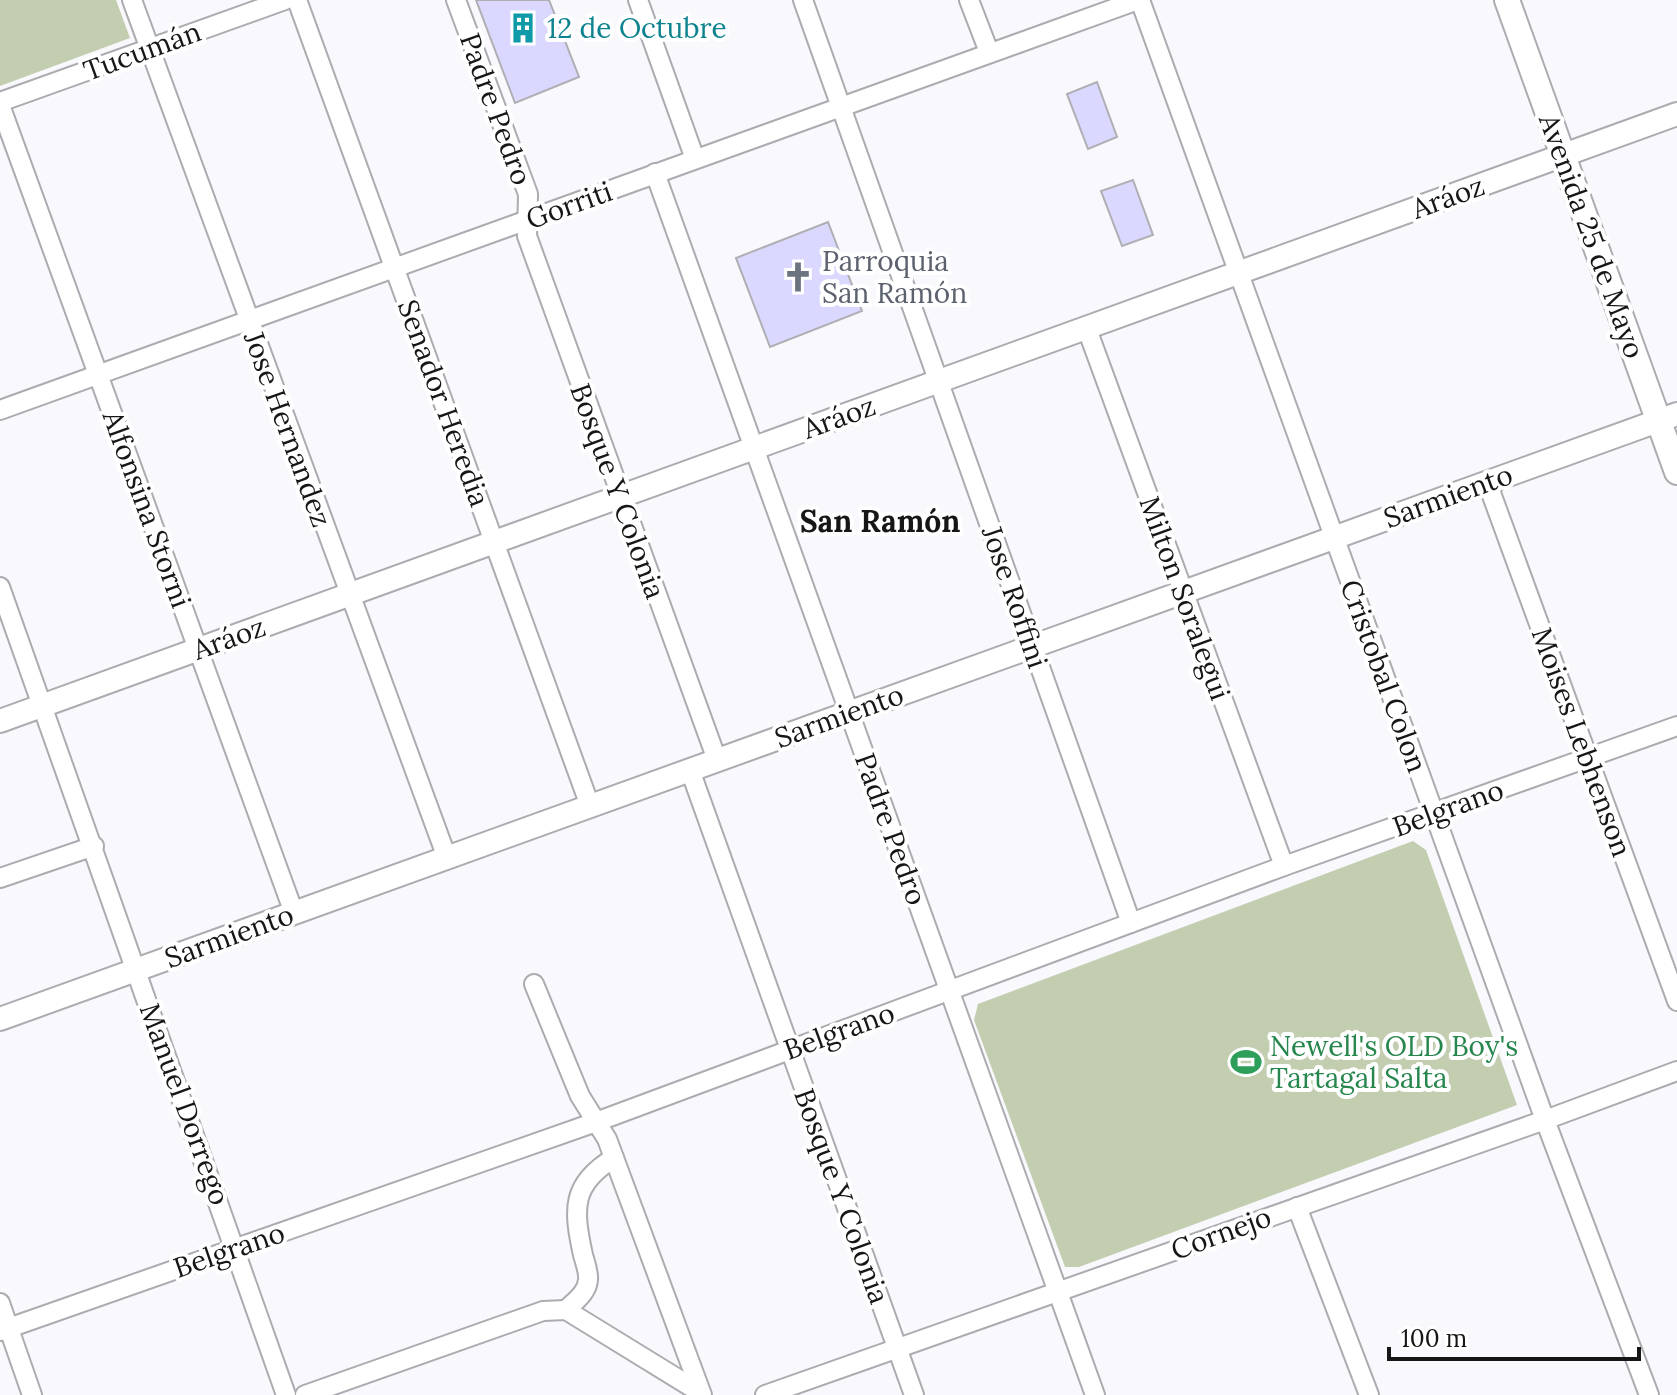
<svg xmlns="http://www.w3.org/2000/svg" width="1677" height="1395" font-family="Lora,serif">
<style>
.green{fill:#c3ceb1}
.building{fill:#dad8fe;stroke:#afafb3;stroke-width:2}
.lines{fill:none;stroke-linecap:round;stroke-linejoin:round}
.minor-casing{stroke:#acacb0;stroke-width:22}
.tertiary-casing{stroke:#acacb0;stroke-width:26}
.secondary-casing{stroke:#acacb0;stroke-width:28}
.minor{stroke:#fff;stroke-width:18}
.tertiary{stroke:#fff;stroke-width:22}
.secondary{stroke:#fff;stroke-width:24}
.labels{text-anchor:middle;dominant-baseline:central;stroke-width:8;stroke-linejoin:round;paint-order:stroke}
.culture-label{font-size:28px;fill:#0d838f;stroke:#fff;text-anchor:start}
.street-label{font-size:28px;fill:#161617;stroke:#fff}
.worship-label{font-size:28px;fill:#5b616d;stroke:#fff;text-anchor:start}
.leisure-label{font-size:28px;fill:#27864d;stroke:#fff;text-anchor:start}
.neighbourhood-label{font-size:30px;font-weight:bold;fill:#161617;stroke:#fff}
</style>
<rect width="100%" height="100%" fill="#f8f8fd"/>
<g class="green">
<path d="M 0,0 L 116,0 L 130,38 L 0,86 Z"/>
<path d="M 1413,841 L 1426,850 L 1517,1105 L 1079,1267 L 1065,1267 L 974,1020 L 978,1004 Z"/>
</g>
<g class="building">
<path d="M 476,0 L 549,0 L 579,77 L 515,103 Z"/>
<path d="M 1097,82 L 1117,137 L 1088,149 L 1067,94 Z"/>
<path d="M 1133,180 L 1153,235 L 1122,246 L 1101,191 Z"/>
<path d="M 828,222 L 862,311 L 770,347 L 736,258 Z"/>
</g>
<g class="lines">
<g class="minor-casing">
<g id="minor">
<path d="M 132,0 L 447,858"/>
<path d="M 297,0 L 590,806"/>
<path d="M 456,0 L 528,194 L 527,236 L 717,760"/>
<path d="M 638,0 L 695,159"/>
<path d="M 803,0 L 1131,923"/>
<path d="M 969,0 L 989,52"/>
<path d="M 1140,0 L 1545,1120 L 1649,1395"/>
<path d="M 0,102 L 285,0"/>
<path d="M 0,105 L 294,913"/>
<path d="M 655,173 L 1095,1395"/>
<path d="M 1087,329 L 1284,866"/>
<path d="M 0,410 L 1138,0"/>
<path d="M 1487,482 L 1677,1001"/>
<path d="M 0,587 L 286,1395"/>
<path d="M 690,770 L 914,1395"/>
<path d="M 0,878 L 94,846"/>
<path d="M 534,984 L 580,1096 L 607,1139 L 702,1395"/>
<path d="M 1297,1207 L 1369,1395"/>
<path d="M 0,1303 L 32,1395"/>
<path d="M 566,1310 C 575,1301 587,1293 588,1280 C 589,1273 585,1262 583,1255 C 573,1209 571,1184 614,1158"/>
<path d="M 0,1331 L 596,1122 L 1284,866 L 1677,726"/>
<path d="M 305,1395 L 543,1311 L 566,1310 L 701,1393"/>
<path d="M 765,1395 L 1545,1120 L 1677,1071"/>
</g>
</g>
<g class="tertiary-casing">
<g id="tertiary">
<path d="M 0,721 L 1677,114"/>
<path d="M 0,1019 L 1677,414"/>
</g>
</g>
<g class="secondary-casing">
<path id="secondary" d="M 1507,0 L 1677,472"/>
</g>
<use href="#minor" class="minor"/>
<use href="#tertiary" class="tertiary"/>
<use href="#secondary" class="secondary"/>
</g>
<defs>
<g id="building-bare" transform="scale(2.4)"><path d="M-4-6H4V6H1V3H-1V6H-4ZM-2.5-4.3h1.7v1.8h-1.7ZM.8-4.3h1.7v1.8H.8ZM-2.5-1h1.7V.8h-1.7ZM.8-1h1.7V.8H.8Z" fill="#0f9aa8" stroke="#fff" stroke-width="2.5" paint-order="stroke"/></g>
<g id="church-bare" transform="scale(2.4)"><path d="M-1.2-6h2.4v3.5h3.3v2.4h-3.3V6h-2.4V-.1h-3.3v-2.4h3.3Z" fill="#6b7280" stroke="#fff" stroke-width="2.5" paint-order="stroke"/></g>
<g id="stadium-bare" transform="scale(2.4)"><path d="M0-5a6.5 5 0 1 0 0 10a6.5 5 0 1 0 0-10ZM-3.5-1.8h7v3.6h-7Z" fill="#2e9e5b" stroke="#fff" stroke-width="2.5" paint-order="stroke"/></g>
</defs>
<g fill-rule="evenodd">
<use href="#building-bare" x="523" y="28"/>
<use href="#church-bare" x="798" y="277"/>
<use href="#stadium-bare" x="1246" y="1062"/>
</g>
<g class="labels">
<g class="culture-label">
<text x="547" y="28">12 de Octubre</text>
</g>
<g class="street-label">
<text transform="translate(142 51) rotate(-20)">Tucumán</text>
<text transform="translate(496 109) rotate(70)">Padre Pedro</text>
<text transform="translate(1448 197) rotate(-20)">Aráoz</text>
<text transform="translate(569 205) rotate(-20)">Gorriti</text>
<text transform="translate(1592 236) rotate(70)">Avenida 25 de Mayo</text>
<text transform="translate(444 403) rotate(70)">Senador Heredia</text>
<text transform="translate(839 417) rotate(-20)">Aráoz</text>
<text transform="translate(288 429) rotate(70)">Jose Hernandez</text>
<text transform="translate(618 491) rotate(70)">Bosque Y Colonia</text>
<text transform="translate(1448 496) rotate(-20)">Sarmiento</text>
<text transform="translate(147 509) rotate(70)">Alfonsina Storni</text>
<text transform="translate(1015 597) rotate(71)">Jose Roffini</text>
<text transform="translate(1185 598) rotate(70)">Milton Soralegui</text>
<text transform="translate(229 638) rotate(-20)">Aráoz</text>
<text transform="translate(1384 676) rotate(70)">Cristobal Colon</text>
<text transform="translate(839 716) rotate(-20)">Sarmiento</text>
<text transform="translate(1582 742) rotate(70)">Moises Lebhenson</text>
<text transform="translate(1448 808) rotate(-20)">Belgrano</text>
<text transform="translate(891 829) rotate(70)">Padre Pedro</text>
<text transform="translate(229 936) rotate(-20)">Sarmiento</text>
<text transform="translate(839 1031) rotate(-20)">Belgrano</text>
<text transform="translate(185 1104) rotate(70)">Manuel Dorrego</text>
<text transform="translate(842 1196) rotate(70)">Bosque Y Colonia</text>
<text transform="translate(1221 1233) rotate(-20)">Cornejo</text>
<text transform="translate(229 1250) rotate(-19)">Belgrano</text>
</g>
<g class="worship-label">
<text x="822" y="261">Parroquia<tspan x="822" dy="32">San Ramón</tspan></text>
</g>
<g class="leisure-label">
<text x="1270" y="1046">Newell's OLD Boy's<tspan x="1270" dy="32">Tartagal Salta</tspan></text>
</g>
<g class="neighbourhood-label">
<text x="880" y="521">San Ramón</text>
</g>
</g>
<path d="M1389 1347v12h250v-12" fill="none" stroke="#161617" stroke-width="4"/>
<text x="1401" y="1347" font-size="24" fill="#161617" stroke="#ffffff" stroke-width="6" paint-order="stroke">100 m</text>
</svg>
